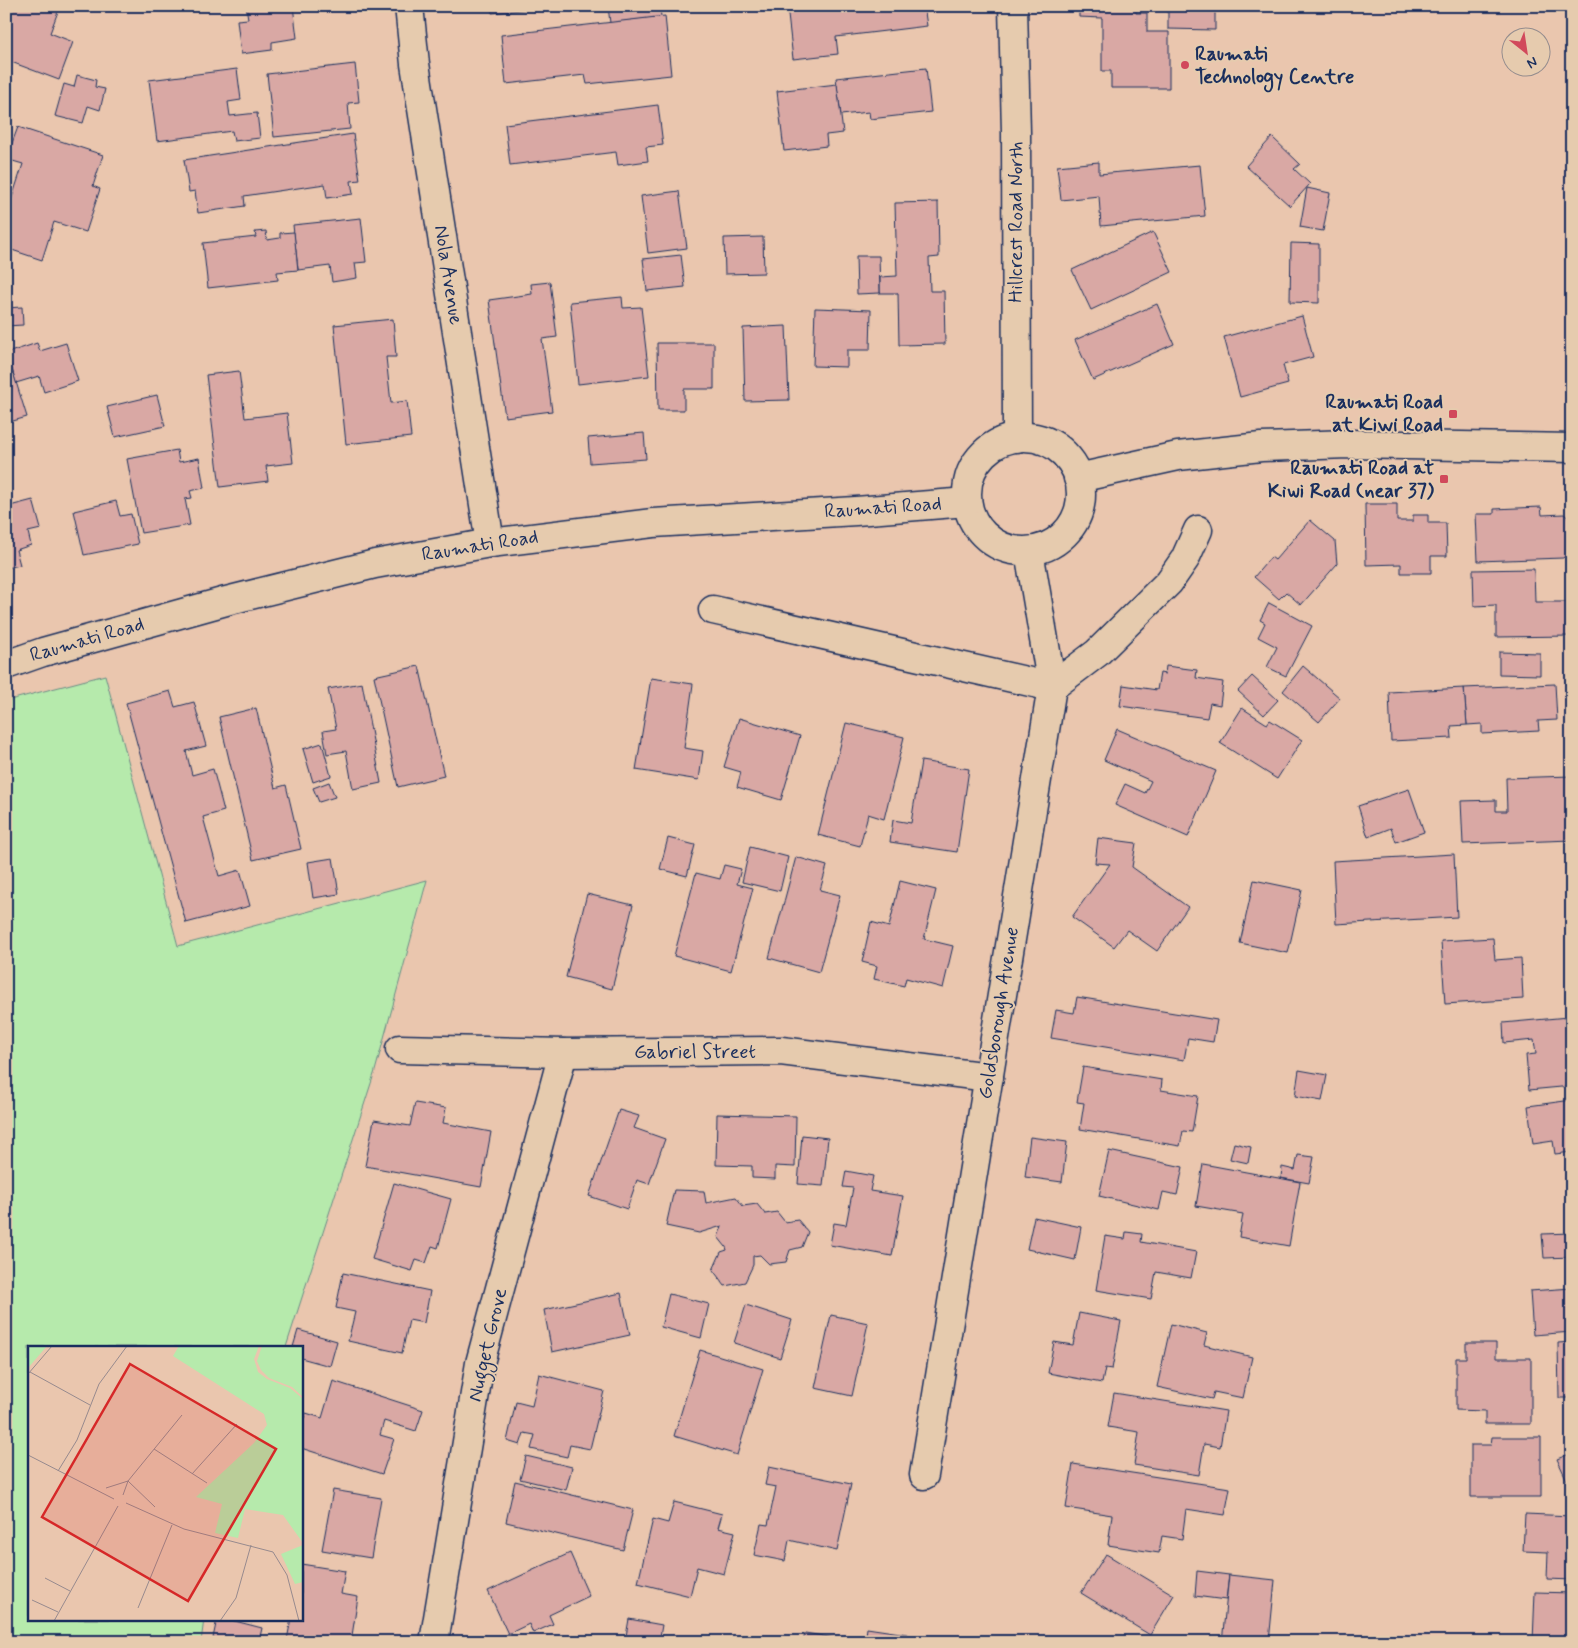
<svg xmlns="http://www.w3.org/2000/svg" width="1578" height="1648" font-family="Mynerve,sans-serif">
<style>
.green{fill:#b6eaac;stroke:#688c85}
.building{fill:#d9a8a4;stroke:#1b2f5e}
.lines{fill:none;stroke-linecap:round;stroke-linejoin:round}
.minor-casing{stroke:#1b2f5e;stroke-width:31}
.major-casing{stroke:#1b2f5e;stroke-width:31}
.minor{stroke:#e6cbae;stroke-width:28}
.major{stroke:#e6cbae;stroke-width:28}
.poi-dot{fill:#d1495b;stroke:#e6cbae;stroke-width:2}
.labels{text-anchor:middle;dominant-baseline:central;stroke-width:4;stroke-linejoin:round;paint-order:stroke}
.poi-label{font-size:20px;font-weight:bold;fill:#1b2f5e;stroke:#e6cbae;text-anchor:end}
.street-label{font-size:20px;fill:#1b2f5e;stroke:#e6cbae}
.inset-road{fill:none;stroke:#978a8e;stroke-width:1}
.view{fill:#d62828;fill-opacity:0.15;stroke:#d62828;stroke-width:2.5}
.inset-edge{fill:none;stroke:#1b2f5e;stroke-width:2.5}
</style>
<rect width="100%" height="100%" fill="#eac6ae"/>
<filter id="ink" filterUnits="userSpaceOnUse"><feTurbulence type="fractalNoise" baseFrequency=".02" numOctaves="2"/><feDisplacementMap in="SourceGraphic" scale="10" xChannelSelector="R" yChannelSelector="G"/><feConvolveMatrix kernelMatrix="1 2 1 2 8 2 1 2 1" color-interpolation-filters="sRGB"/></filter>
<g filter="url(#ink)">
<path class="green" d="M 105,675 L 178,946 L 427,880 L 375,1071 L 286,1347 L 29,1347 L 29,1619 L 204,1619 L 201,1642 L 6,1642 L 6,701 Z"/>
<g class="building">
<path d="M 60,6 L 50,33 L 73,42 L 59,80 L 6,60 L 6,6 Z"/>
<path d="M 246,6 L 293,6 L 297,38 L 272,42 L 272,50 L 241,54 L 237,20 L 248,19 Z"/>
<path d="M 491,6 L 559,6 L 492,13 Z"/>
<path d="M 608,6 L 660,6 L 661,17 L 610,23 Z"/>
<path d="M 787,6 L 924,6 L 927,26 L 836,37 L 838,54 L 793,59 Z"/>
<path d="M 1079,6 L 1136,6 L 1136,13 L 1147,13 L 1147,32 L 1169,32 L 1169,88 L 1111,88 L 1111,71 L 1102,71 L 1102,18 L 1079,17 Z"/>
<path d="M 1168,6 L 1215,6 L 1215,30 L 1168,29 Z"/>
<path d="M 665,16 L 671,75 L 587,84 L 585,75 L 506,84 L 501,35 Z"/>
<path d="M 355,64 L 359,102 L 348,103 L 350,129 L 274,137 L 267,74 Z"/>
<path d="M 926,68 L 931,112 L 870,119 L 869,112 L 841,115 L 836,78 Z"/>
<path d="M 237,69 L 241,100 L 228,102 L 230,116 L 257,113 L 260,138 L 234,141 L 232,131 L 157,141 L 149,80 Z"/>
<path d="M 77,75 L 96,80 L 95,87 L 105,89 L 100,110 L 88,106 L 83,123 L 55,116 L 64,84 L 74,87 Z"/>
<path d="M 837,84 L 843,133 L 826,135 L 827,146 L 784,151 L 777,91 Z"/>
<path d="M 658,105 L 663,145 L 646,147 L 648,161 L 618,165 L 616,152 L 510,165 L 505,124 Z"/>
<path d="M 18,127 L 103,155 L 93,186 L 100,189 L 86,232 L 54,222 L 42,260 L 6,248 L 6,210 L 8,210 L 23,164 L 6,159 Z"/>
<path d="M 353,134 L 360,180 L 351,181 L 353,194 L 327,198 L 325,184 L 244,196 L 245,206 L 198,213 L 195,191 L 189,192 L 184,160 Z"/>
<path d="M 1272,137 L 1300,164 L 1294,169 L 1310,184 L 1290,206 L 1246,166 Z"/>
<path d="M 1099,162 L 1099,174 L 1200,165 L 1205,216 L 1101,226 L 1099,196 L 1061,200 L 1057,166 Z"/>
<path d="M 1307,188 L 1330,193 L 1323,231 L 1300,227 Z"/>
<path d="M 679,191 L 687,248 L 648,253 L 641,196 Z"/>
<path d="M 938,202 L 939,257 L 929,258 L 930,291 L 944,291 L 945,344 L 899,345 L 898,293 L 880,293 L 880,277 L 897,276 L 895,203 Z"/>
<path d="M 361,218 L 366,262 L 355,263 L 357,278 L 332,282 L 330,266 L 298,270 L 293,225 Z"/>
<path d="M 266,231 L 267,240 L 280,238 L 280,233 L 294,232 L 298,270 L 277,272 L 278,280 L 208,288 L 203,243 L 256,237 L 255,232 Z"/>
<path d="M 1153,232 L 1172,272 L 1091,310 L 1072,270 Z"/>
<path d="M 763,237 L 764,273 L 725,274 L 724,238 Z"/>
<path d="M 1291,243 L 1319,244 L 1319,303 L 1290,302 Z"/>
<path d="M 681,255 L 685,287 L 647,291 L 643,259 Z"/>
<path d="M 856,256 L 879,256 L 880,293 L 857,294 Z"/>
<path d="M 550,282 L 557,337 L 542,339 L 552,411 L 505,417 L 489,300 L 532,294 L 531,284 Z"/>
<path d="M 622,297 L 623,308 L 641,307 L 649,376 L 578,384 L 570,302 Z"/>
<path d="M 1157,304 L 1174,344 L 1093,380 L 1075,340 Z"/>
<path d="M 22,307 L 23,325 L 6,326 L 6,308 Z"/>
<path d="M 815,308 L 871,310 L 870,350 L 847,350 L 847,367 L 813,366 Z"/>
<path d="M 1302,316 L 1313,357 L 1283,365 L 1288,384 L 1240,397 L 1224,337 Z"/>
<path d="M 393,319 L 396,357 L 386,357 L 391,403 L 407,401 L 411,437 L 346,444 L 334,325 Z"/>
<path d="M 786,326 L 789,400 L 745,401 L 743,328 Z"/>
<path d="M 37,343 L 40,351 L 66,343 L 78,381 L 44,392 L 39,376 L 16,383 L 7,353 Z"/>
<path d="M 657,343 L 714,343 L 714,389 L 684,389 L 684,410 L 658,410 Z"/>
<path d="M 11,366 L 27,417 L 6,423 L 6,367 Z"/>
<path d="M 239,371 L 245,418 L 287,413 L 293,463 L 266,466 L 268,481 L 220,487 L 206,375 Z"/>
<path d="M 157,395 L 165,426 L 115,437 L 107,407 Z"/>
<path d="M 644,433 L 646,459 L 590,463 L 588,438 Z"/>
<path d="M 177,450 L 179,462 L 199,458 L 204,488 L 190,491 L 192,498 L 185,499 L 190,525 L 141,533 L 127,459 Z"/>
<path d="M 33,500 L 41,529 L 28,532 L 31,545 L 16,550 L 20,565 L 6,568 L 6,507 Z"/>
<path d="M 116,501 L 120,516 L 131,514 L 138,544 L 84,555 L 74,511 Z"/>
<path d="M 1365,504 L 1397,504 L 1397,521 L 1413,521 L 1413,515 L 1428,515 L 1428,523 L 1446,523 L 1447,556 L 1431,556 L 1431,573 L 1401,573 L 1401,564 L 1366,565 Z"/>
<path d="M 1541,507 L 1542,515 L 1564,514 L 1572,521 L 1572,549 L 1563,558 L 1478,561 L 1476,514 L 1494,514 L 1494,509 Z"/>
<path d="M 1310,520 L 1335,541 L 1337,564 L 1301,605 L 1286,592 L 1279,599 L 1254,577 L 1271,557 L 1275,560 Z"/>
<path d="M 1534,569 L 1535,602 L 1572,602 L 1572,636 L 1496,637 L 1496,605 L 1474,606 L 1473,570 Z"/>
<path d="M 1269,603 L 1312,626 L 1286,676 L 1267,667 L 1277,647 L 1258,637 L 1265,623 L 1260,620 Z"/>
<path d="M 1499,652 L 1540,653 L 1540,675 L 1499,674 Z"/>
<path d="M 419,666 L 444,776 L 398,787 L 374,676 Z"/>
<path d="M 1166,666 L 1197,670 L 1196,678 L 1223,682 L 1220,705 L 1210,703 L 1207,718 L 1120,706 L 1123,685 L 1157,690 L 1160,673 L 1165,674 Z"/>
<path d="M 1303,666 L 1340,698 L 1319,722 L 1283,691 Z"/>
<path d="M 1252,676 L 1278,700 L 1264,715 L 1238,691 Z"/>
<path d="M 651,678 L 693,684 L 684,748 L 703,751 L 699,780 L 636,770 Z"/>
<path d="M 362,683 L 381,783 L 353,789 L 346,751 L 327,754 L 323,731 L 336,729 L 328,689 Z"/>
<path d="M 1555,684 L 1557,720 L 1538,721 L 1539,731 L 1482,734 L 1482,724 L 1467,725 L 1464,688 Z"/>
<path d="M 1464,688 L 1467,725 L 1451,726 L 1452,738 L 1391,741 L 1389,692 Z"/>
<path d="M 170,691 L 175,707 L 194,702 L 206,746 L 186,751 L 192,775 L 213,769 L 224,811 L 203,817 L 219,876 L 240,870 L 250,906 L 186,923 L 126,703 Z"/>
<path d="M 256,708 L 275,788 L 286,785 L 301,849 L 253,860 L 219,717 Z"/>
<path d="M 1242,708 L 1267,724 L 1270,720 L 1302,740 L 1277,779 L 1220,743 Z"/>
<path d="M 739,718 L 800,736 L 781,800 L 737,787 L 741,772 L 724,767 Z"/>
<path d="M 846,723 L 904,737 L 884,819 L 868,814 L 860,846 L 818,835 Z"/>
<path d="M 1117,729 L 1216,771 L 1188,837 L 1115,805 L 1125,784 L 1145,793 L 1151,781 L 1104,760 Z"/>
<path d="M 322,743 L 331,776 L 313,782 L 303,749 Z"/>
<path d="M 921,761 L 969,769 L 957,852 L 890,842 L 893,820 L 911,823 Z"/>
<path d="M 1572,776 L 1572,840 L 1463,844 L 1461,801 L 1496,800 L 1496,811 L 1507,811 L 1506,778 Z"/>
<path d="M 329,782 L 335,797 L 319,802 L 313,788 Z"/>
<path d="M 1409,789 L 1424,832 L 1396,842 L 1391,828 L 1368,837 L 1358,806 Z"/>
<path d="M 668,838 L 695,845 L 687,876 L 660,869 Z"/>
<path d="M 1098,838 L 1136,843 L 1132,867 L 1188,907 L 1157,951 L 1127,930 L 1114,947 L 1072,917 L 1110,864 L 1095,863 Z"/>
<path d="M 750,847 L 788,857 L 780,891 L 742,882 Z"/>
<path d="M 1454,854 L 1457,917 L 1336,924 L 1333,861 Z"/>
<path d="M 796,857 L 827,866 L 820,890 L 840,895 L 819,972 L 769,958 Z"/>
<path d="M 333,858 L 339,894 L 313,898 L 308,862 Z"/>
<path d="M 724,865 L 741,869 L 737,884 L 753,888 L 731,971 L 674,956 L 696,873 L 720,879 Z"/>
<path d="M 1254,880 L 1302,890 L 1288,953 L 1240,943 Z"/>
<path d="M 900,881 L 936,890 L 924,939 L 953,946 L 943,988 L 906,978 L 904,986 L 874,979 L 877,966 L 862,962 L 871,922 L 889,927 Z"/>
<path d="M 587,894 L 633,905 L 612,989 L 566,977 Z"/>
<path d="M 1493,938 L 1495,960 L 1521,958 L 1523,999 L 1445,1004 L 1441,941 Z"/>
<path d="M 1077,997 L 1217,1020 L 1213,1042 L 1188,1038 L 1184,1060 L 1051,1038 L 1056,1010 L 1074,1013 Z"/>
<path d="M 1568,1017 L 1570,1038 L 1572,1038 L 1572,1086 L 1529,1090 L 1526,1055 L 1536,1054 L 1534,1040 L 1504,1043 L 1503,1023 Z"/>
<path d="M 1083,1067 L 1162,1080 L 1161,1090 L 1198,1096 L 1192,1132 L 1183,1131 L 1180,1146 L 1080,1129 L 1084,1103 L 1077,1102 Z"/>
<path d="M 1299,1070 L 1327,1075 L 1322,1101 L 1295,1096 Z"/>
<path d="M 1572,1100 L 1572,1152 L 1555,1154 L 1553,1141 L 1533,1144 L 1528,1106 Z"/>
<path d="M 415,1103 L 446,1108 L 443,1123 L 491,1132 L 481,1187 L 365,1166 L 374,1120 L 410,1126 Z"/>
<path d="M 619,1110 L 639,1116 L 634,1128 L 665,1139 L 649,1184 L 637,1180 L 627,1209 L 589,1196 Z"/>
<path d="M 717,1114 L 796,1116 L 795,1167 L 775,1166 L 775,1179 L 752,1178 L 752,1166 L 716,1165 Z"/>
<path d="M 802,1135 L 828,1138 L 823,1186 L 798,1184 Z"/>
<path d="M 1030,1137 L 1067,1142 L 1062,1182 L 1025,1177 Z"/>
<path d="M 1234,1143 L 1251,1147 L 1248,1163 L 1230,1159 Z"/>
<path d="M 1109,1151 L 1183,1167 L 1177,1195 L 1163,1192 L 1159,1210 L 1099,1196 Z"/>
<path d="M 1298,1155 L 1314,1157 L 1309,1183 L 1281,1178 L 1282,1167 L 1295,1170 Z"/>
<path d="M 1203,1164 L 1300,1182 L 1289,1246 L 1239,1237 L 1243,1214 L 1196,1206 Z"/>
<path d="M 846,1171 L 873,1176 L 870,1191 L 903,1196 L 892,1256 L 830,1245 L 834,1223 L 846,1225 L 853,1188 L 843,1187 Z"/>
<path d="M 394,1183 L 451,1199 L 438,1248 L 432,1246 L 426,1263 L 416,1260 L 412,1271 L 372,1259 Z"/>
<path d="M 674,1190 L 704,1191 L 706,1203 L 736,1197 L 743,1206 L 757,1204 L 765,1214 L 777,1212 L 785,1222 L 798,1220 L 808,1232 L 802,1247 L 790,1250 L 786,1262 L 769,1264 L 760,1255 L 753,1256 L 753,1265 L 745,1282 L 725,1286 L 713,1270 L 721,1252 L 727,1250 L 726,1247 L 718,1237 L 722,1226 L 699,1233 L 666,1226 Z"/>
<path d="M 1034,1217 L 1081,1227 L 1075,1260 L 1027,1249 Z"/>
<path d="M 1126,1232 L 1142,1234 L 1141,1242 L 1196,1252 L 1191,1278 L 1156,1272 L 1151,1299 L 1096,1290 L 1105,1236 L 1125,1239 Z"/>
<path d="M 1572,1233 L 1572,1257 L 1544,1258 L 1542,1234 Z"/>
<path d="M 343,1273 L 430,1291 L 424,1323 L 409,1320 L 402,1353 L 348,1341 L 355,1312 L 336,1308 Z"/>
<path d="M 1572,1288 L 1572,1332 L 1533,1335 L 1530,1291 Z"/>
<path d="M 621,1293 L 630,1335 L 552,1352 L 544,1310 Z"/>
<path d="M 669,1294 L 709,1304 L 701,1338 L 661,1327 Z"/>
<path d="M 746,1305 L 792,1320 L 780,1358 L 734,1343 Z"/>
<path d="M 1079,1313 L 1121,1321 L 1112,1369 L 1105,1368 L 1102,1383 L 1048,1373 L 1054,1342 L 1073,1345 Z"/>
<path d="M 831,1315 L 868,1323 L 852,1396 L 815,1388 Z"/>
<path d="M 1171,1324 L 1207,1333 L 1204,1345 L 1252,1357 L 1243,1398 L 1214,1392 L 1212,1399 L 1157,1387 Z"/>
<path d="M 298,1330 L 337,1341 L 330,1366 L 301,1358 L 301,1347 L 293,1347 Z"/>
<path d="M 1572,1342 L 1572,1398 L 1559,1398 L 1558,1343 Z"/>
<path d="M 1466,1343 L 1496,1343 L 1496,1358 L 1531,1358 L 1531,1424 L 1485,1424 L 1485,1411 L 1456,1410 L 1456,1358 L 1466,1358 Z"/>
<path d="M 700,1350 L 763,1369 L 737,1455 L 674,1436 Z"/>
<path d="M 539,1374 L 604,1391 L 590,1449 L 570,1445 L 567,1457 L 531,1449 L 535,1435 L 524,1433 L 520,1445 L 507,1441 L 516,1402 L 532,1406 Z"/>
<path d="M 333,1381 L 423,1410 L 416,1431 L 384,1421 L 380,1435 L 394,1439 L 382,1474 L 301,1448 L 301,1426 L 306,1413 L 322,1418 Z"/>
<path d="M 1114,1393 L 1226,1411 L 1220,1447 L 1204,1444 L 1199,1475 L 1134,1465 L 1139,1432 L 1108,1427 Z"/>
<path d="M 1492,1437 L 1541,1437 L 1541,1497 L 1471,1497 L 1471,1445 L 1491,1445 Z"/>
<path d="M 1572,1453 L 1572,1491 L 1557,1459 Z"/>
<path d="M 526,1456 L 572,1467 L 566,1490 L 520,1479 Z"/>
<path d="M 1073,1464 L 1230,1488 L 1225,1515 L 1186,1509 L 1182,1539 L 1162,1536 L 1159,1553 L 1108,1545 L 1112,1515 L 1066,1508 Z"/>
<path d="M 769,1467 L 851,1484 L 837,1551 L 789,1540 L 785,1561 L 754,1555 L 761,1524 L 768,1525 L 776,1487 L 765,1485 Z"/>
<path d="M 515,1481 L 633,1510 L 623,1550 L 506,1522 Z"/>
<path d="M 333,1490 L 381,1498 L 371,1558 L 322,1550 Z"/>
<path d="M 674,1502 L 722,1514 L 718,1528 L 735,1532 L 724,1574 L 697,1567 L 690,1596 L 638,1583 L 653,1519 L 668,1523 Z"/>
<path d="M 1525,1514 L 1572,1516 L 1572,1580 L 1547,1579 L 1548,1552 L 1523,1551 Z"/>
<path d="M 570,1553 L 589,1596 L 549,1615 L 553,1624 L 533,1633 L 529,1624 L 508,1634 L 488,1591 Z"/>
<path d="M 1106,1554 L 1174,1595 L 1150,1635 L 1081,1593 Z"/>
<path d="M 301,1564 L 345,1571 L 341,1594 L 358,1597 L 351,1642 L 297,1642 L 287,1640 L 291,1619 L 301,1619 Z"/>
<path d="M 1197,1571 L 1229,1575 L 1226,1600 L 1195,1596 Z"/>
<path d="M 1229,1575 L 1275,1580 L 1269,1642 L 1222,1642 Z"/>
<path d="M 1535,1592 L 1572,1593 L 1572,1642 L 1533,1642 Z"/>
<path d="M 217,1619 L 227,1619 L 262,1628 L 260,1637 L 280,1642 L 228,1642 L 213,1638 Z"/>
<path d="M 629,1619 L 662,1625 L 659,1642 L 625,1642 Z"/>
<path d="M 867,1628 L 907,1634 L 906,1642 L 865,1642 Z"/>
<path d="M 805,1633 L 835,1638 L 834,1642 L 803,1642 Z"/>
</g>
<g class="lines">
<g class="minor-casing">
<g id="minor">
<path d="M 409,6 L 415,64 L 490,543"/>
<path d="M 1013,6 L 1016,133 L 1017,438"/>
<path d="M 713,610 L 1052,687 L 1097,653 L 1169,582 L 1185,559 L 1198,530"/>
<path d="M 400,1049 L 563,1053 L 781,1051 L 989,1077"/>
<path d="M 924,1475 L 1052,687 L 1029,551"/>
<path d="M 434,1642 L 480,1363 L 563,1053"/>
</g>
</g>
<g class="major-casing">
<g id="major">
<circle cx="1024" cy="494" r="57"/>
<path d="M 1078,478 L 1178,456 L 1261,447 L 1348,444 L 1572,448"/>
<path d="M 6,665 L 43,652 L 226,601 L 375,564 L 490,543 L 653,523 L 856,511 L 967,502"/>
</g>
</g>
<use href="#minor" class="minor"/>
<use href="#major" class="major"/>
</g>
</g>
<g class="poi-dot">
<circle cx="1185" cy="65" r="5"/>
<rect x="1448" y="409" width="10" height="10" rx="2.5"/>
<rect x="1439" y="474" width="10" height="10" rx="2.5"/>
</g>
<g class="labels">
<g class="poi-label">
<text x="1195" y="54" text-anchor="start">Raumati<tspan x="1195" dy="23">Technology Centre</tspan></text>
<text x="1443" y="402">Raumati Road<tspan x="1443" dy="23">at Kiwi Road</tspan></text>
<text x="1434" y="468">Raumati Road at<tspan x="1434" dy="23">Kiwi Road (near 37)</tspan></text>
</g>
<g class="street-label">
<text transform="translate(1016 222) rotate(-90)">Hillcrest Road North</text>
<text transform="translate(448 275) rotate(81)">Nola Avenue</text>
<text transform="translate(883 508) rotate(-4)">Raumati Road</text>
<text transform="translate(480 546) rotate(-9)">Raumati Road</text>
<text transform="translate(87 640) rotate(-16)">Raumati Road</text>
<text transform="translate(999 1013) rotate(-81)">Goldsborough Avenue</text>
<text x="695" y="1052">Gabriel Street</text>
<text transform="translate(488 1345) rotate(-77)">Nugget Grove</text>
</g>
</g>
<g transform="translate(28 1346)">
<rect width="275" height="275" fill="#eac6ae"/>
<path d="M 0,0 L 19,0 L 0,22 ZM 151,0 L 231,0 L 226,13 L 230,26 L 239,33 L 262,42 L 275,53 L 275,197 L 255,169 L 217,163 L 210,192 L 187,187 L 194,158 L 168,151 L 226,97 L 239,79 L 236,68 L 145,10 ZM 234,0 L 275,0 L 275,51 L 264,41 L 241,32 L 233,24 L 229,15 ZM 275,199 L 275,236 L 267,238 L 253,208 Z" fill="#b6eaac"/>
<path class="inset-road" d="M 2,26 L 62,59M 0,28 L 24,0M 126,103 L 179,137M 0,109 L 86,153M 30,125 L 49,94 L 71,38 L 99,0M 164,128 L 209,78M 78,142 L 100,135 L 127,161M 95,149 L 100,135 L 154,69M 98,157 L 156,183 L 245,206 L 259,229 L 271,275M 17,232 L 42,245M 4,254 L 30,266M 110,262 L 144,179M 26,275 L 90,160M 192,275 L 208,252 L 223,199"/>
<path class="view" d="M 102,18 L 248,103 L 160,255 L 14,171 Z"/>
<rect width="275" height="275" class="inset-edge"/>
</g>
<rect width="1578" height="1648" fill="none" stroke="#e6cbae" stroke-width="25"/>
<rect x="12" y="12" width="1553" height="1623" fill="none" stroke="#1b2f5e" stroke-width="2" filter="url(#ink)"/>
<g transform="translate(1526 52) rotate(150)"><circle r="24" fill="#e6cbae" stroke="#958d8e"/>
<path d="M0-4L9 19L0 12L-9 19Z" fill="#d1495b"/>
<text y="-8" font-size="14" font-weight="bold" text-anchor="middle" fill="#1b2f5e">N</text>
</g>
</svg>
